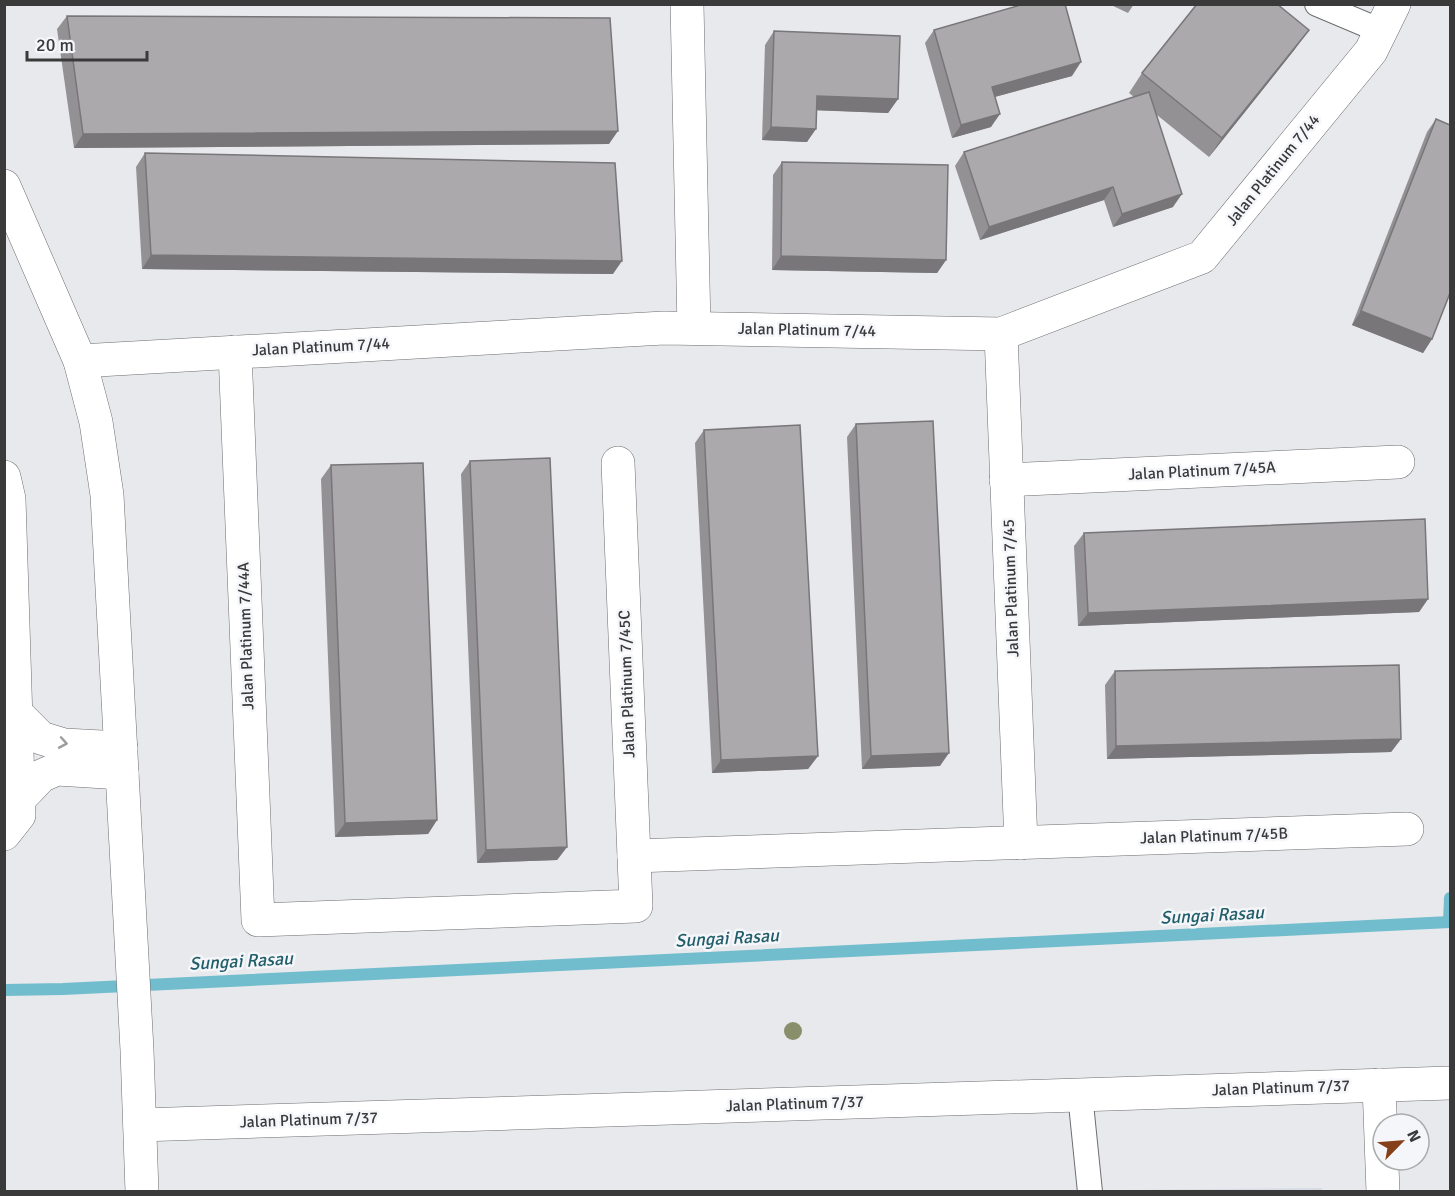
<svg xmlns="http://www.w3.org/2000/svg" width="1455" height="1196" font-family="Signika,sans-serif">
<style>
.built{fill:#d6dbe4}
.lines{fill:none;stroke-linecap:round;stroke-linejoin:round}
.stream{stroke:#72bdcd;stroke-width:12}
.lane-casing{stroke:#6c6d6f;stroke-width:26}
.street-casing{stroke:#6c6d6f;stroke-width:34}
.secondary-casing{stroke:#6c6d6f;stroke-width:34}
.lane{stroke:#fff;stroke-width:24}
.street{stroke:#fff;stroke-width:33}
.secondary{stroke:#fff;stroke-width:33}
.tree{fill:#898f6b}
.wall{fill:#939194}
.shaded-wall{fill:#787678}
.building{fill:#aba9ac;stroke:#787678;stroke-width:1.5}
.oneway{stroke:#9c9c9d}
.labels{text-anchor:middle;dominant-baseline:central;stroke-width:5;stroke-linejoin:round;paint-order:stroke}
.street-label{font-size:16px;fill:#3a3a3b;stroke:#f5f6f9}
.water-label{font-size:18px;font-style:italic;fill:#215e6a;stroke:#f5f6f9}
</style>
<rect width="100%" height="100%" fill="#e8e9ec"/>
<path class="built" d="M 1322,1188 L 1322,1192 L 956,1192 Z"/>
<g class="lines">
<g class="stream">
<path d="M 1449,922 L 1450,898"/>
<path d="M 4,990 L 63,989 L 1450,922"/>
</g>
<g class="lane-casing">
<g id="lane">
<path d="M 1317,4 L 1381,31"/>
<path d="M 1080,1094 L 1090,1192"/>
</g>
</g>
<g class="street-casing">
<g id="street">
<path d="M 687,4 L 694,328"/>
<path d="M 1001,334 L 1021,843"/>
<path d="M 235,352 L 258,920 L 636,906 L 618,463"/>
<path d="M 80,361 L 664,328 L 1001,334 L 1202,257 L 1371,51 L 1394,4"/>
<path d="M 4,477 L 9,499 L 19,815 L 4,834"/>
<path d="M 1006,480 L 1398,462"/>
<path d="M 16,713 L 41,738 L 64,745 L 121,748"/>
<path d="M 19,799 L 41,776 L 57,769 L 122,773"/>
<path d="M 634,856 L 1407,829"/>
<path d="M 1379,1085 L 1383,1192"/>
</g>
</g>
<g class="secondary-casing">
<g id="secondary">
<path d="M 4,186 L 80,361 L 96,422 L 107,495 L 137,1050 L 142,1192"/>
<path d="M 140,1125 L 1450,1083"/>
</g>
</g>
<use href="#lane" class="lane"/>
<use href="#street" class="street"/>
<use href="#secondary" class="secondary"/>
</g>
<circle class="tree" cx="793" cy="1031" r="9"/>
<g class="wall">
<path d="M 1109,4 L 1134,4 L 1128,13 Z"/>
<path d="M 67,16 L 609,144 L 74,148 L 57,29 Z"/>
<path d="M 934,30 L 1072,76 L 995,97 L 991,127 L 952,138 L 925,43 Z"/>
<path d="M 774,31 L 898,99 L 888,113 L 817,110 L 807,142 L 762,140 L 765,45 Z"/>
<path d="M 1295,49 L 1209,157 L 1157,115 L 1173,207 L 1113,227 L 1104,200 L 980,240 L 955,166 L 964,152 L 1134,97 L 1129,93 L 1142,73 Z"/>
<path d="M 1436,119 L 1432,339 L 1423,353 L 1352,325 L 1427,132 Z"/>
<path d="M 145,153 L 613,274 L 142,269 L 136,167 Z"/>
<path d="M 782,162 L 946,260 L 937,273 L 772,270 L 773,175 Z"/>
<path d="M 856,424 L 940,766 L 862,769 L 847,437 Z"/>
<path d="M 704,430 L 818,756 L 808,769 L 712,773 L 695,443 Z"/>
<path d="M 470,461 L 567,847 L 557,860 L 477,863 L 461,474 Z"/>
<path d="M 331,465 L 437,820 L 428,834 L 335,837 L 321,479 Z"/>
<path d="M 1084,533 L 1428,599 L 1419,612 L 1078,626 L 1074,546 Z"/>
<path d="M 1115,671 L 1401,739 L 1391,752 L 1107,759 L 1105,685 Z"/>
</g>
<g class="shaded-wall">
<path d="M 1309,30 L 1295,49 L 1209,157 L 1222,138 Z"/>
<path d="M 1081,62 L 1072,76 L 983,100 L 992,87 Z"/>
<path d="M 817,96 L 898,99 L 888,113 L 808,110 Z"/>
<path d="M 1000,114 L 991,127 L 952,138 L 961,125 Z"/>
<path d="M 771,127 L 816,129 L 807,142 L 762,140 Z"/>
<path d="M 618,131 L 609,144 L 74,148 L 83,134 Z"/>
<path d="M 1113,187 L 1104,200 L 980,240 L 989,227 Z"/>
<path d="M 1182,194 L 1173,207 L 1113,227 L 1122,214 Z"/>
<path d="M 151,255 L 622,261 L 613,274 L 142,269 Z"/>
<path d="M 781,256 L 946,260 L 937,273 L 772,270 Z"/>
<path d="M 1361,311 L 1432,339 L 1423,353 L 1352,325 Z"/>
<path d="M 1428,599 L 1419,612 L 1078,626 L 1088,613 Z"/>
<path d="M 1401,739 L 1391,752 L 1107,759 L 1116,746 Z"/>
<path d="M 949,753 L 940,766 L 862,769 L 871,756 Z"/>
<path d="M 818,756 L 808,769 L 712,773 L 721,760 Z"/>
<path d="M 437,820 L 428,834 L 335,837 L 345,823 Z"/>
<path d="M 567,847 L 557,860 L 477,863 L 486,850 Z"/>
</g>
<g class="building">
<path d="M 1024,4 L 1065,4 L 1081,62 L 992,87 L 1000,114 L 961,125 L 934,30 Z"/>
<path d="M 1197,4 L 1277,4 L 1309,30 L 1222,138 L 1142,73 Z"/>
<path d="M 67,16 L 610,18 L 618,131 L 83,134 Z"/>
<path d="M 774,31 L 900,36 L 898,99 L 817,96 L 816,129 L 771,127 Z"/>
<path d="M 1149,92 L 1182,194 L 1122,214 L 1113,187 L 989,227 L 964,152 Z"/>
<path d="M 1436,119 L 1450,125 L 1450,293 L 1432,339 L 1361,311 Z"/>
<path d="M 145,153 L 615,163 L 622,261 L 151,255 Z"/>
<path d="M 782,162 L 948,165 L 946,260 L 781,256 Z"/>
<path d="M 933,421 L 949,753 L 871,756 L 856,424 Z"/>
<path d="M 800,425 L 818,756 L 721,760 L 704,430 Z"/>
<path d="M 550,458 L 567,847 L 486,850 L 470,461 Z"/>
<path d="M 423,463 L 437,820 L 345,823 L 331,465 Z"/>
<path d="M 1425,519 L 1428,599 L 1088,613 L 1084,533 Z"/>
<path d="M 1399,665 L 1401,739 L 1116,746 L 1115,671 Z"/>
</g>
<defs><path id="oneway-chevron" d="M-2-3.5L2.5 0L-2 3.5" fill="none" stroke-width="1.6" stroke-linecap="round" stroke-linejoin="round" transform="scale(1.5)"/></defs>
<use class="oneway" href="#oneway-chevron" transform="translate(63 743) rotate(10)"/>
<g class="labels">
<g class="street-label">
<text transform="translate(1273 170) rotate(-51)">Jalan Platinum 7/44</text>
<text transform="translate(807 330) rotate(1)">Jalan Platinum 7/44</text>
<text transform="translate(321 347) rotate(-3)">Jalan Platinum 7/44</text>
<text transform="translate(1202 471) rotate(-3)">Jalan Platinum 7/45A</text>
<text transform="translate(1011 588) rotate(-92)">Jalan Platinum 7/45</text>
<text transform="translate(246 636) rotate(-92)">Jalan Platinum 7/44A</text>
<text transform="translate(627 684) rotate(-92)">Jalan Platinum 7/45C</text>
<text transform="translate(1214 836) rotate(-2)">Jalan Platinum 7/45B</text>
<text transform="translate(1281 1088) rotate(-2)">Jalan Platinum 7/37</text>
<text transform="translate(795 1104) rotate(-2)">Jalan Platinum 7/37</text>
<text transform="translate(309 1120) rotate(-2)">Jalan Platinum 7/37</text>
</g>
<g class="water-label">
<text transform="translate(1212 915) rotate(-3)">Sungai Rasau</text>
<text transform="translate(727 938) rotate(-3)">Sungai Rasau</text>
<text transform="translate(241 961) rotate(-3)">Sungai Rasau</text>
</g>
</g>
<rect width="1455" height="1196" fill="none" stroke="#3a3a3b" stroke-width="12"/>
<g transform="translate(1401 1142) rotate(65)"><circle r="28" fill="#f5f6f9" stroke="#aaabad" stroke-width="1.5"/>
<path d="M0-4.5L10 22L0 15L-10 22Z" fill="#864019"/>
<text y="-9" font-size="16" font-weight="bold" text-anchor="middle" fill="#3a3a3b">N</text>
</g>
<path d="M27 51v9h120v-9" fill="none" stroke="#3a3a3b" stroke-width="3"/>
<text x="36" y="51" font-size="18" fill="#3a3a3b" stroke="#f5f6f9" stroke-width="4.5" paint-order="stroke">20 m</text>
</svg>
